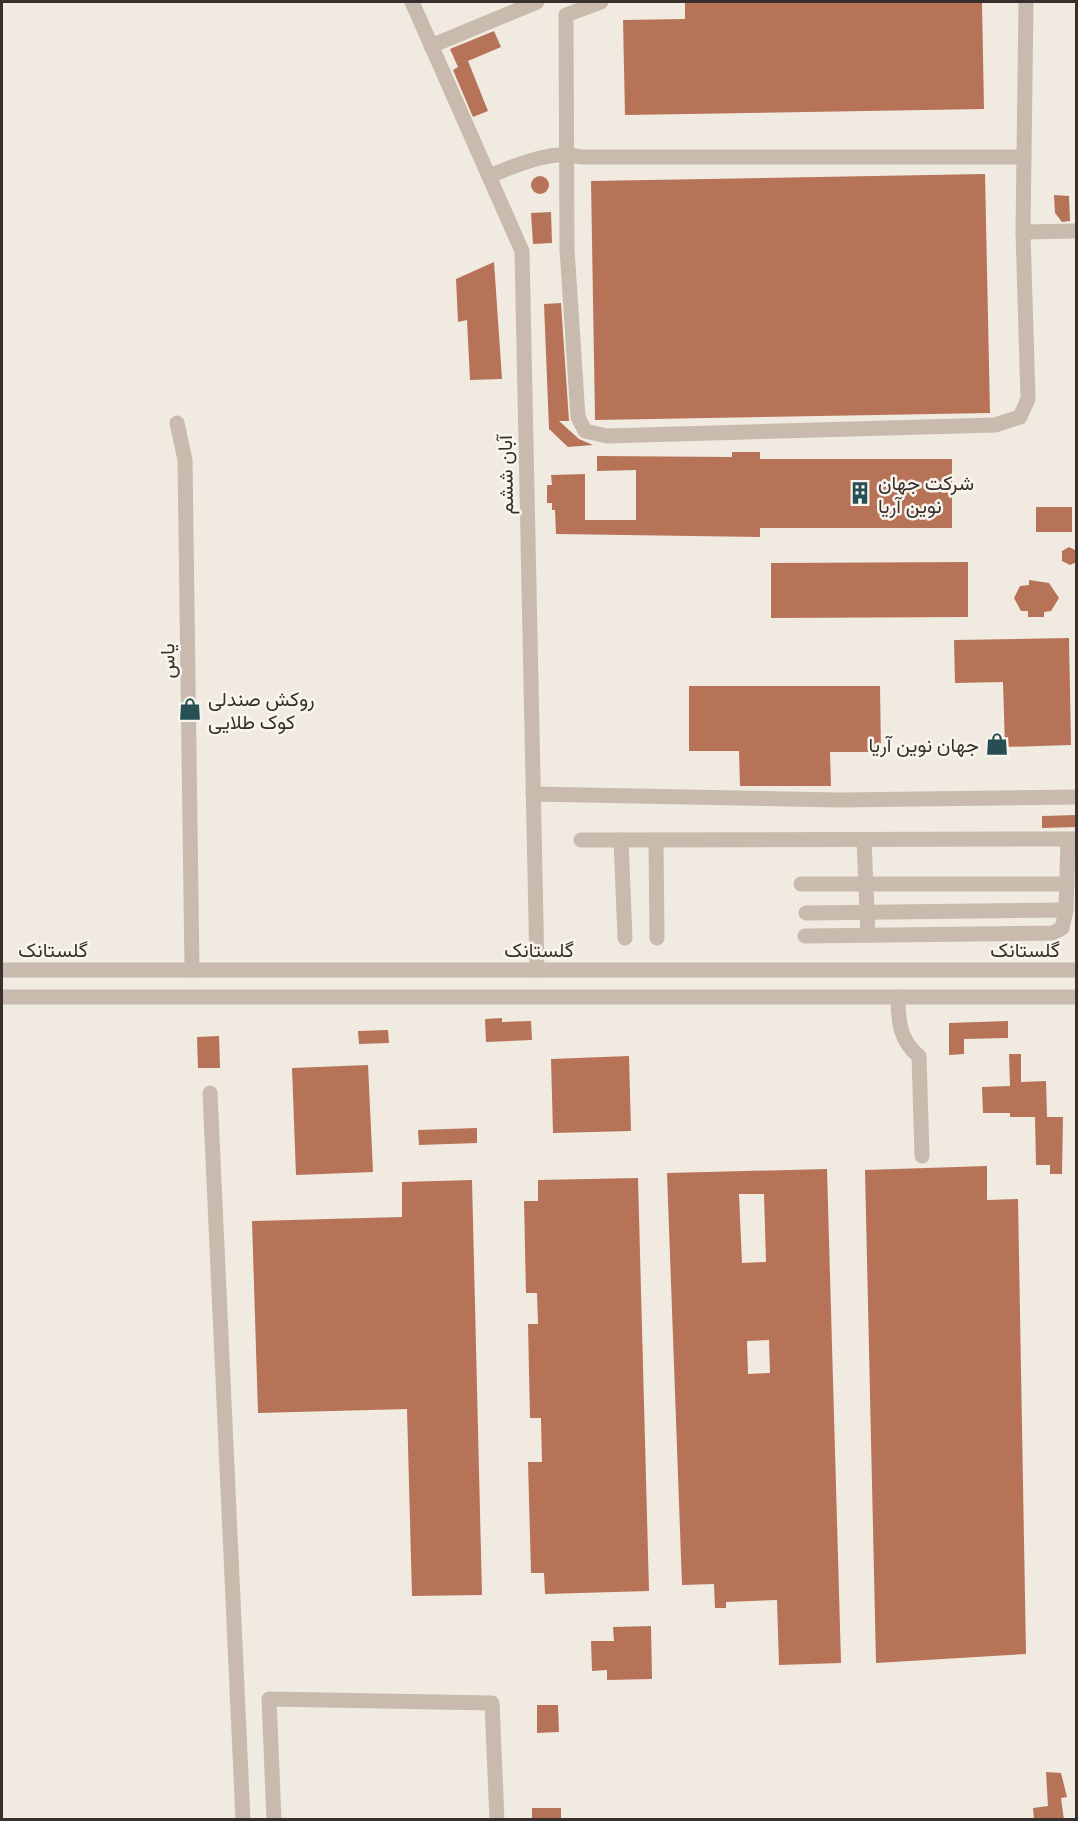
<svg xmlns="http://www.w3.org/2000/svg" width="1078" height="1821" font-family="'IBM Plex Sans',Vazirmatn,sans-serif">
<style>
.building{fill:#b77358;fill-rule:evenodd}
.lines{fill:none;stroke-linecap:round;stroke-linejoin:round}
.minor{stroke:#c8bbae;stroke-width:15}
.labels{text-anchor:middle;dominant-baseline:central;stroke-width:5;stroke-linejoin:round;paint-order:stroke}
.street-label{font-size:20px;fill:#37302c;stroke:#f9f4ed}
.poi-label{font-size:20px;fill:#37302c;stroke:#f9f4ed;text-anchor:start}
</style>
<rect width="100%" height="100%" fill="#f1eae1"/>
<g class="building">
<path d="M 685,2 L 982,2 L 984,109 L 625,115 L 623,20 L 685,19 Z"/>
<path d="M 494,31 L 501,47 L 468,61 L 488,111 L 473,117 L 453,70 L 458,67 L 450,49 Z"/>
<path d="M 985,174 L 990,413 L 595,420 L 591,181 Z"/>
<circle cx="540" cy="185" r="9"/>
<path d="M 1054,195 L 1069,196 L 1070,221 L 1062,222 L 1055,213 Z"/>
<path d="M 551,212 L 552,243 L 533,244 L 531,213 Z"/>
<path d="M 494,262 L 502,379 L 470,380 L 467,320 L 458,322 L 456,279 Z"/>
<path d="M 561,303 L 569,421 L 559,421 L 579,439 L 593,445 L 568,447 L 549,429 L 544,304 Z"/>
<path d="M 732,452 L 760,452 L 760,459 L 952,459 L 952,528 L 760,528 L 760,537 L 556,534 L 555,510 L 552,510 L 552,503 L 547,503 L 547,485 L 552,485 L 551,475 L 585,474 L 585,520 L 636,520 L 636,470 L 597,471 L 597,456 L 732,457 Z"/>
<rect x="1036" y="507" width="36" height="25"/>
<path d="M 1069,547 L 1077,551 L 1077,562 L 1070,565 L 1062,561 L 1062,551 Z"/>
<path d="M 968,562 L 968,617 L 771,618 L 771,563 Z"/>
<path d="M 1029,580 L 1049,583 L 1059,598 L 1051,611 L 1044,612 L 1044,617 L 1028,617 L 1028,611 L 1021,611 L 1014,598 L 1020,586 L 1029,585 Z"/>
<path d="M 1069,638 L 1071,745 L 1005,747 L 1003,682 L 955,683 L 954,640 Z"/>
<path d="M 689,686 L 880,686 L 881,752 L 830,752 L 831,786 L 740,786 L 739,751 L 689,751 Z"/>
<path d="M 1077,815 L 1077,827 L 1042,828 L 1042,816 Z"/>
<path d="M 502,1018 L 502,1022 L 531,1021 L 532,1040 L 486,1042 L 485,1019 Z"/>
<path d="M 1008,1021 L 1008,1038 L 964,1039 L 964,1054 L 949,1055 L 949,1023 Z"/>
<path d="M 388,1030 L 389,1043 L 359,1044 L 358,1031 Z"/>
<path d="M 219,1036 L 220,1068 L 198,1068 L 197,1037 Z"/>
<path d="M 1009,1054 L 1021,1054 L 1021,1082 L 1046,1081 L 1047,1117 L 1063,1117 L 1062,1174 L 1050,1174 L 1050,1165 L 1036,1165 L 1035,1117 L 1010,1117 L 1010,1113 L 983,1113 L 982,1087 L 1010,1086 Z"/>
<path d="M 629,1056 L 631,1131 L 553,1133 L 551,1059 Z"/>
<path d="M 368,1065 L 373,1172 L 296,1175 L 292,1068 Z"/>
<path d="M 477,1128 L 477,1143 L 419,1145 L 418,1130 Z"/>
<path d="M 987,1166 L 987,1200 L 1018,1199 L 1026,1654 L 876,1663 L 865,1170 Z"/>
<path d="M 827,1169 L 841,1663 L 779,1665 L 777,1600 L 726,1602 L 726,1608 L 715,1608 L 714,1584 L 682,1585 L 667,1173 ZM 739,1194 L 764,1194 L 766,1262 L 742,1263 ZM 769,1340 L 770,1373 L 748,1374 L 747,1341 Z"/>
<path d="M 638,1178 L 649,1591 L 545,1594 L 544,1573 L 531,1573 L 528,1462 L 542,1462 L 541,1418 L 530,1418 L 528,1324 L 538,1324 L 537,1293 L 526,1293 L 524,1201 L 538,1201 L 538,1180 Z"/>
<path d="M 472,1180 L 482,1595 L 412,1596 L 407,1409 L 258,1413 L 252,1221 L 402,1217 L 402,1182 Z"/>
<path d="M 651,1626 L 652,1679 L 607,1680 L 607,1670 L 592,1671 L 591,1641 L 614,1641 L 613,1627 Z"/>
<path d="M 537,1705 L 558,1705 L 559,1732 L 537,1733 Z"/>
<path d="M 1046,1772 L 1061,1773 L 1067,1797 L 1061,1798 L 1064,1820 L 1034,1820 L 1033,1808 L 1048,1806 Z"/>
<rect x="532" y="1808" width="29" height="12"/>
</g>
<g class="lines">
<g class="minor">
<path d="M 412,2 L 522,251 L 537,970"/>
<path d="M 601,2 L 566,15 L 567,249 L 578,417 L 585,431 L 607,436 L 995,425 L 1020,417 L 1028,399 L 1023,232 L 1026,2"/>
<path d="M 431,46 L 537,2"/>
<path d="M 489,176 C 518,165 550,149 581,157 L 1024,157"/>
<path d="M 1023,232 L 1076,231"/>
<path d="M 177,423 L 185,460 L 192,970"/>
<path d="M 533,794 L 839,800 L 1076,797"/>
<path d="M 581,840 L 1076,839"/>
<path d="M 621,840 L 625,938"/>
<path d="M 656,840 L 657,938"/>
<path d="M 864,841 L 868,935"/>
<path d="M 801,884 L 1067,884"/>
<path d="M 806,913 L 1066,910"/>
<path d="M 805,936 L 1053,933 L 1062,928 L 1066,910 L 1068,839"/>
<path d="M 2,970 L 1076,970"/>
<path d="M 2,997 L 1076,997"/>
<path d="M 898,997 C 898,1020 900,1042 919,1056 L 922,1156"/>
<path d="M 210,1093 L 243,1820"/>
<path d="M 274,1820 L 269,1699 L 492,1703 L 497,1820"/>
</g>
</g>
<defs>
<g id="building-bare" transform="scale(1.8)"><path d="M-4-6H4V6H1V3H-1V6H-4ZM-2.5-4.3h1.7v1.8h-1.7ZM.8-4.3h1.7v1.8H.8ZM-2.5-1h1.7V.8h-1.7ZM.8-1h1.7V.8H.8Z" fill="#264f54" stroke="#f9f4ed" stroke-width="2.5" paint-order="stroke"/></g>
<g id="shop-bare" transform="scale(1.8)"><path d="M-5-2.5h2.3a2.7 3.5 0 0 1 5.4 0H5L5.5 6h-11ZM-1.5-2.5h3a1.5 2.3 0 0 0-3 0Z" fill="#264f54" stroke="#f9f4ed" stroke-width="2.5" paint-order="stroke"/></g>
</defs>
<g fill-rule="evenodd">
<use href="#building-bare" x="860" y="493"/>
<use href="#shop-bare" x="190" y="709"/>
<use href="#shop-bare" x="997" y="744"/>
</g>
<g class="labels">
<g class="street-label">
<text transform="translate(505 475) rotate(-91)">آبان ششم</text>
<text transform="translate(167 661) rotate(-91)">یاس</text>
<text x="53" y="949">گلستانک</text>
<text x="539" y="949">گلستانک</text>
<text x="1025" y="949">گلستانک</text>
</g>
<g class="poi-label">
<text x="878" y="482">شرکت جهان<tspan x="878" dy="23">نوین آریا</tspan></text>
<text x="208" y="698">روکش صندلی<tspan x="208" dy="23">کوک طلایی</tspan></text>
<text x="979" y="744" text-anchor="end">جهان نوین آریا</text>
</g>
</g>
<rect width="1078" height="1821" fill="none" stroke="#37302c" stroke-width="6"/>
</svg>
